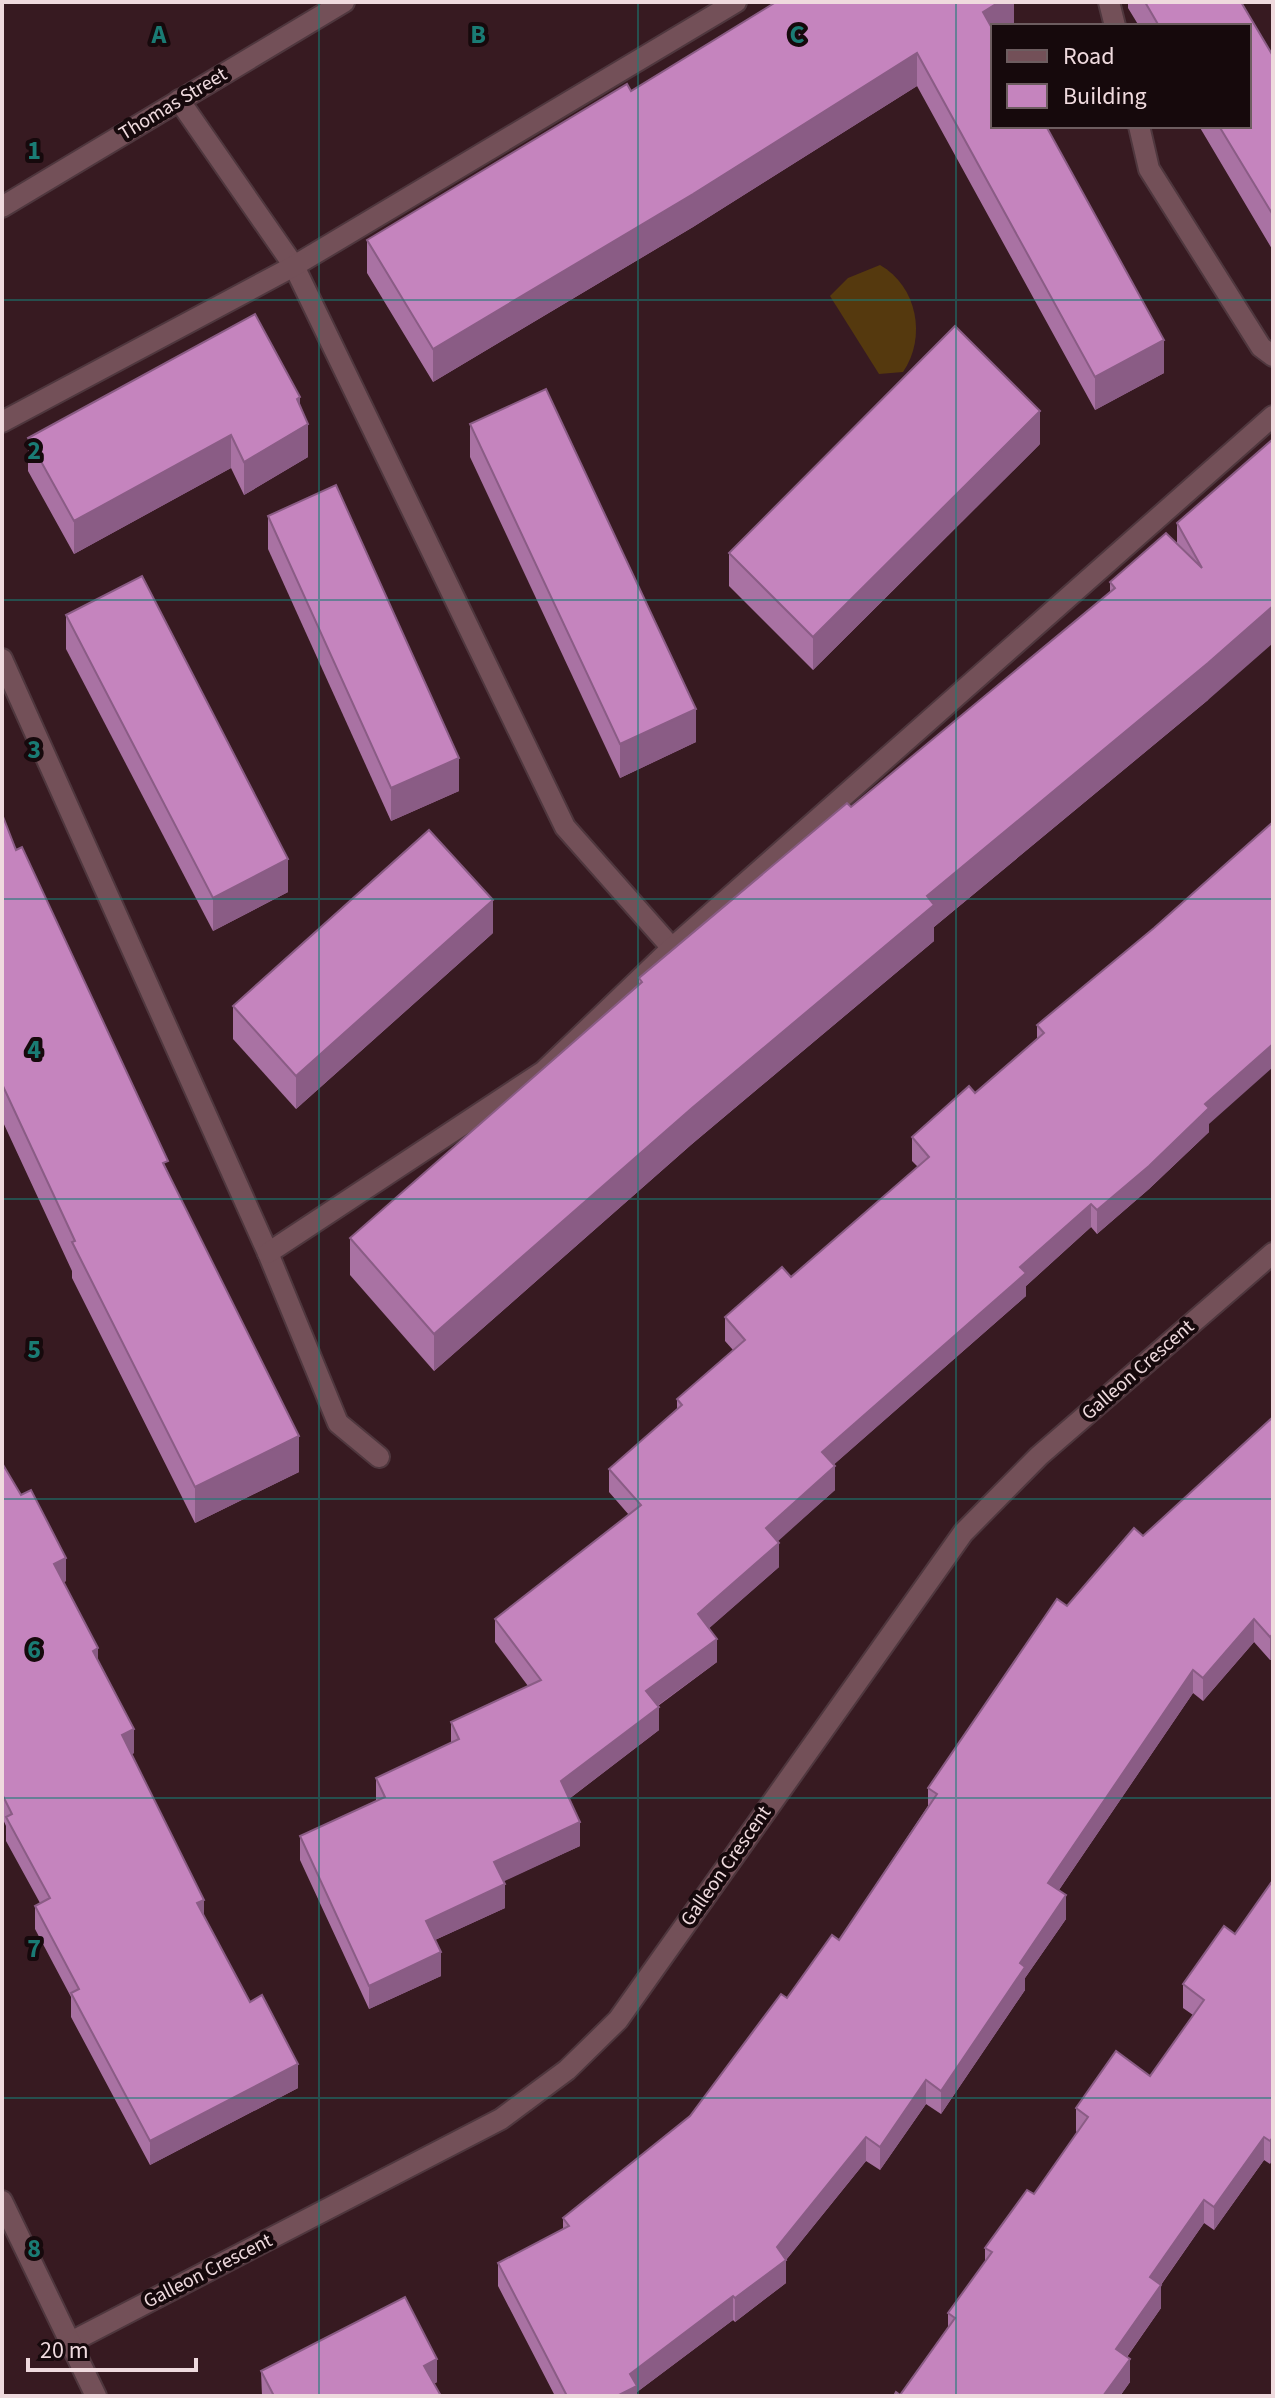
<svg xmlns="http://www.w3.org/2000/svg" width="1275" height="2398" font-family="'Source Sans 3',sans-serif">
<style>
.green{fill:#55390e}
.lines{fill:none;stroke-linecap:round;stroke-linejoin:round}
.service-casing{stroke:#4f373e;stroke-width:24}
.minor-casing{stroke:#4f373e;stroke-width:24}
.tertiary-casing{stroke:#4f373e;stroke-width:24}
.service{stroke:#735058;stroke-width:20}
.minor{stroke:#735058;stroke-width:20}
.tertiary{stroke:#735058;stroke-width:20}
.wall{fill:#a972a3}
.shaded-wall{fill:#8a5c85}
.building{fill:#c584be;stroke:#8a5c85;stroke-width:2}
.grid{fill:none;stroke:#1a7b74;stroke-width:2;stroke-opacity:0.55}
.labels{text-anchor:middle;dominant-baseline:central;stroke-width:8;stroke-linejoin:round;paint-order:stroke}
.street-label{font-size:20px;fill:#efdade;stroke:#16090c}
.grid-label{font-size:26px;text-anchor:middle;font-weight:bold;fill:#1a7b74;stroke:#16090c;stroke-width:8;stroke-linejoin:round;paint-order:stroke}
</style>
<rect width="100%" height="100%" fill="#371a21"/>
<path class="green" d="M 880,265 C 917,286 927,337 903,372 L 879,374 L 830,296 L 848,278 Z"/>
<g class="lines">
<g class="service-casing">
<g id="service">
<path d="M 1109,2 L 1115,26"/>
<path d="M 179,100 L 294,266 L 565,827 L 672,948"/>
<path d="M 1139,126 L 1149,169 L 1261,347 L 1273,356"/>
<path d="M 2,422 L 294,266 L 736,2"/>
<path d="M 2,659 L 268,1253 L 338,1423 L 379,1457"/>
<path d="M 268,1253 L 544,1071 L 672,948 L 1273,416"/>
</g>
</g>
<g class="minor-casing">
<path id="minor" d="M 71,2342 L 501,2119 L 567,2070 L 618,2020 L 963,1533 L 1039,1456 L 1273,1253"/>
</g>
<g class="tertiary-casing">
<g id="tertiary">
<path d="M 2,207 L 344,2"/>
<path d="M 2,2201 L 96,2396"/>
</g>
</g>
<use href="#service" class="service"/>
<use href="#minor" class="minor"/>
<use href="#tertiary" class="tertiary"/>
</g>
<g class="wall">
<path d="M 1014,2 L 1014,26 L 993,26 L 993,126 L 1164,373 L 1095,410 L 917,86 L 693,227 L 433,382 L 367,273 L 367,240 L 631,91 Z"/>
<path d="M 1128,2 L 1241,2 L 1273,56 L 1272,249 L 1199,126 L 1249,126 L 1249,26 L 1139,26 L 1128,8 Z"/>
<path d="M 300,406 L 308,457 L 244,495 L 231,468 L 74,554 L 28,471 L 28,438 Z"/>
<path d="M 470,424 L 696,742 L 620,778 L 470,457 Z"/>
<path d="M 1273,439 L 1208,700 L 934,927 L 934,941 L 692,1144 L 434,1371 L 350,1275 L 350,1238 L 639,984 L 639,978 L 851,807 L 1110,592 L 1110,582 L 1177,544 L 1177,523 Z"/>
<path d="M 1040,444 L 813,670 L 729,586 L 729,553 Z"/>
<path d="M 268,516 L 459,791 L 391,821 L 268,549 Z"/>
<path d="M 66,615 L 288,892 L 213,931 L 66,649 Z"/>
<path d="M 2,814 L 16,850 L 168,1172 L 299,1472 L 195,1523 L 72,1278 L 72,1271 L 2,1120 Z"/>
<path d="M 493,933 L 296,1109 L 233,1039 L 233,1006 Z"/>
<path d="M 1037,1025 L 1209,1124 L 1209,1132 L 1149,1189 L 1097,1234 L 1091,1227 L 1026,1286 L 1026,1296 L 833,1465 L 835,1490 L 777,1541 L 779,1567 L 709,1628 L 717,1662 L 658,1706 L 659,1730 L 569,1799 L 580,1846 L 503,1881 L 505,1908 L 435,1940 L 441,1976 L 369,2009 L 300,1860 L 300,1836 L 376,1801 L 376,1778 L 451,1743 L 451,1722 L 528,1686 L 495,1642 L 495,1619 L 629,1515 L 609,1492 L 609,1469 L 677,1409 L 677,1399 L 733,1350 L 725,1341 L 725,1317 L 791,1277 L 918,1167 L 912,1161 L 912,1137 L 975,1093 L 1037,1039 Z"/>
<path d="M 1273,1417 L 1273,1658 L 1270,1660 L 1254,1642 L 1203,1701 L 1193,1693 L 1059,1890 L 1066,1919 L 1025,1978 L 1025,1990 L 941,2114 L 926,2104 L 880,2170 L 866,2161 L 786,2260 L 786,2283 L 735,2322 L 733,2320 L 637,2392 L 637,2396 L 555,2396 L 498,2286 L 498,2263 L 563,2229 L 563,2218 L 690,2116 L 787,1998 L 839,1940 L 928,1806 L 928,1788 L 1067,1606 Z"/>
<path d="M 2,1463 L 66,1581 L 64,1582 L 98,1661 L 134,1753 L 132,1754 L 204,1916 L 250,2002 L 298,2088 L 150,2165 L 71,2017 L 71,1997 L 35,1929 L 35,1906 L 40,1903 L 6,1841 L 6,1826 L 2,1817 Z"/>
<path d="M 1273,1880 L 1270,2164 L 1264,2160 L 1214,2230 L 1204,2223 L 1161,2285 L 1161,2308 L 1127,2357 L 1130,2382 L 1120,2396 L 894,2396 L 900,2395 L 948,2328 L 948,2313 L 985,2262 L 985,2248 L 1034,2194 L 1077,2133 L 1076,2131 L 1076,2108 L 1150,2076 L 1193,2015 L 1183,2008 L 1183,1984 L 1235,1934 Z"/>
<path d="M 261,2371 L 437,2382 L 434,2384 L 441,2396 L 262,2396 Z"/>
</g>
<g class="shaded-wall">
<path d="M 999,2 L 1014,2 L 1014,26 L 993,26 L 993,39 L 983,12 Z"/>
<path d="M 917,53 L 917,86 L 693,227 L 433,382 L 433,349 Z"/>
<path d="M 1273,215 L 1273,248 L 1272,249 L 1272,216 Z"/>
<path d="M 1164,340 L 1164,373 L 1095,410 L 1095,377 Z"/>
<path d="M 300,397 L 300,428 L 308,424 L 308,457 L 244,495 L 244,462 L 297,399 Z"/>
<path d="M 1040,411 L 1040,444 L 813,670 L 813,637 Z"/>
<path d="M 231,435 L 231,468 L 74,554 L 74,521 Z"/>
<path d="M 1273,606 L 1273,643 L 1208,700 L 934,927 L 934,941 L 692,1144 L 434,1371 L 434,1334 L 927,896 Z"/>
<path d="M 696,709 L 696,742 L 620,778 L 620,744 Z"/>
<path d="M 459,758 L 459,791 L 391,821 L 391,788 Z"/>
<path d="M 288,859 L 288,892 L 213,931 L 213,898 Z"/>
<path d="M 493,900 L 493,933 L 296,1109 L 296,1076 Z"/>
<path d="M 1273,1044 L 1273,1067 L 1209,1124 L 1209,1132 L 1149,1189 L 1097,1234 L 1097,1210 L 1205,1104 Z"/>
<path d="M 1091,1204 L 1091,1227 L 1026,1286 L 1026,1296 L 822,1475 L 822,1452 L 1020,1267 Z"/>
<path d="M 299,1436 L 299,1472 L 195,1523 L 195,1487 Z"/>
<path d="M 835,1466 L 835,1490 L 766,1552 L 766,1528 Z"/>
<path d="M 779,1543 L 779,1567 L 698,1638 L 698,1614 Z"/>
<path d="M 66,1558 L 66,1581 L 54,1587 L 54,1564 Z"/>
<path d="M 1254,1619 L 1254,1642 L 1203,1701 L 1203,1678 Z"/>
<path d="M 1273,1634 L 1273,1658 L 1270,1660 L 1270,1637 Z"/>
<path d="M 717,1639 L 717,1662 L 646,1714 L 646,1691 Z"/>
<path d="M 98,1648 L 98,1672 L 93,1651 Z"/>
<path d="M 1193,1670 L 1193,1693 L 1048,1906 L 1048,1883 Z"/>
<path d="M 659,1707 L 659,1730 L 561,1805 L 561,1781 Z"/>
<path d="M 134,1729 L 134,1753 L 122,1759 L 122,1735 Z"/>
<path d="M 580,1822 L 580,1846 L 494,1886 L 494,1862 Z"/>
<path d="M 505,1884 L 505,1908 L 426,1944 L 426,1921 Z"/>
<path d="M 1066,1895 L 1066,1919 L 1025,1978 L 1025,1990 L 941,2114 L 941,2091 L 1020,1963 Z"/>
<path d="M 204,1900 L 204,1923 L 197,1903 Z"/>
<path d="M 441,1952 L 441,1976 L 369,2009 L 369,1986 Z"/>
<path d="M 298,2064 L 298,2088 L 150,2165 L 150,2141 Z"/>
<path d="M 926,2080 L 926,2104 L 880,2170 L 880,2147 Z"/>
<path d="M 866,2137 L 866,2161 L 786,2260 L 786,2283 L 735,2322 L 735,2298 Z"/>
<path d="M 1264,2137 L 1264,2160 L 1214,2230 L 1214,2207 Z"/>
<path d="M 1273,2137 L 1273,2160 L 1270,2164 L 1270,2141 Z"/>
<path d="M 1204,2200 L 1204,2223 L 1150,2300 L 1150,2277 Z"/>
<path d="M 1161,2285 L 1161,2308 L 1116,2372 L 1116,2349 Z"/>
<path d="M 733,2296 L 733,2320 L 637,2392 L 637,2396 L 617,2396 L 630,2374 Z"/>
<path d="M 437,2359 L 437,2382 L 424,2389 L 424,2366 Z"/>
<path d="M 1130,2359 L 1130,2382 L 1120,2396 L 1103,2396 Z"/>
</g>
<g class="building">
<path d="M 776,2 L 999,2 L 983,12 L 993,30 L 993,126 L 1046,126 L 1164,340 L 1095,377 L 917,53 L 693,194 L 433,349 L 367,240 L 627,84 L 631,91 Z"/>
<path d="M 1145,2 L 1241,2 L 1273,56 L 1273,215 L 1219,126 L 1249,126 L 1249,26 L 1159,26 Z"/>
<path d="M 255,314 L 300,397 L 297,399 L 308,424 L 244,462 L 231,435 L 74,521 L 28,438 Z"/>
<path d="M 955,326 L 1040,411 L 813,637 L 729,553 Z"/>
<path d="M 546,389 L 696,709 L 620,744 L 470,424 Z"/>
<path d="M 1273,439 L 1273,606 L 1208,663 L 927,896 L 934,905 L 692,1108 L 434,1334 L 350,1238 L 642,982 L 639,978 L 847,803 L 851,807 L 1115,588 L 1110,582 L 1166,533 L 1202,568 L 1177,523 Z"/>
<path d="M 336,485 L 459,758 L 391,788 L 268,516 Z"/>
<path d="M 142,576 L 288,859 L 213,898 L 66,615 Z"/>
<path d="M 2,814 L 16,850 L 22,847 L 168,1161 L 163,1163 L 299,1436 L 195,1487 L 72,1242 L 75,1241 L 2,1084 Z"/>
<path d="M 1273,822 L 1273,1044 L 1205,1104 L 1209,1108 L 1149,1166 L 1097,1210 L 1091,1204 L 1020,1267 L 1026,1273 L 822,1452 L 835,1466 L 766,1528 L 779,1543 L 698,1614 L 717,1639 L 646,1691 L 659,1707 L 561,1781 L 580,1822 L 494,1862 L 505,1884 L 426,1921 L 441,1952 L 369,1986 L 300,1836 L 385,1797 L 376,1778 L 459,1739 L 451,1722 L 541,1680 L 495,1619 L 641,1505 L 609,1469 L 682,1405 L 677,1399 L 745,1340 L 725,1317 L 782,1267 L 791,1277 L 929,1157 L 912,1137 L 969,1086 L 975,1093 L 1044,1033 L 1037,1025 L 1154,928 Z"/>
<path d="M 429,830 L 493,900 L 296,1076 L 233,1006 Z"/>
<path d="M 1273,1417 L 1273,1634 L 1270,1637 L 1254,1619 L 1203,1678 L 1193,1670 L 1048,1883 L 1066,1895 L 1020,1963 L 1025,1967 L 941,2091 L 926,2080 L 880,2147 L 866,2137 L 777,2247 L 786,2260 L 735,2298 L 733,2296 L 630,2374 L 637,2386 L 617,2396 L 567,2396 L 498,2263 L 569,2226 L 563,2218 L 690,2116 L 781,1994 L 787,1998 L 832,1935 L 839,1940 L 937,1794 L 928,1788 L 1057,1599 L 1067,1606 L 1134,1528 L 1143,1536 Z"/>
<path d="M 2,1463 L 21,1495 L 31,1490 L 66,1558 L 54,1564 L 98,1648 L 93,1651 L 134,1729 L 122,1735 L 204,1900 L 197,1903 L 250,2002 L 262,1995 L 298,2064 L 150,2141 L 71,1993 L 79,1989 L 35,1906 L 50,1898 L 6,1817 L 12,1814 L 2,1794 Z"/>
<path d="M 1273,1880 L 1273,2137 L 1270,2141 L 1264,2137 L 1214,2207 L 1204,2200 L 1150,2277 L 1161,2285 L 1116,2349 L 1130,2359 L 1103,2396 L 894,2396 L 896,2392 L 900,2395 L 955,2318 L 948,2313 L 992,2252 L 985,2248 L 1027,2190 L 1034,2194 L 1088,2117 L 1076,2108 L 1116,2051 L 1150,2076 L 1204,2000 L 1183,1984 L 1224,1926 L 1235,1934 Z"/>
<path d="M 405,2297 L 437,2359 L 424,2366 L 441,2396 L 274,2396 L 261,2371 Z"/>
</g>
<path class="grid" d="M 319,2 L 319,2396M 638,2 L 638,2396M 956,2 L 956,2396M 2,300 L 1273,300M 2,600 L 1273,600M 2,899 L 1273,899M 2,1199 L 1273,1199M 2,1499 L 1273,1499M 2,1798 L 1273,1798M 2,2098 L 1273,2098"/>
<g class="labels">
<g class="street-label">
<text transform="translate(173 104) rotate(-31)">Thomas Street</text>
<text transform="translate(1138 1370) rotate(-41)">Galleon Crescent</text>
<text transform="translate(726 1866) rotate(-55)">Galleon Crescent</text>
<text transform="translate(208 2271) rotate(-27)">Galleon Crescent</text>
</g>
</g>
<g class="grid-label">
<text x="159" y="43">A</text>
<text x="478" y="43">B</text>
<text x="797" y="43">C</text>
<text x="34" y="159">1</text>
<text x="34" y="459">2</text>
<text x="34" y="758">3</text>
<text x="34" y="1058">4</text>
<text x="34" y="1358">5</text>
<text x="34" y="1658">6</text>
<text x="34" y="1957">7</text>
<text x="34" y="2257">8</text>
</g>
<rect width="1275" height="2398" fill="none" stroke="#efdade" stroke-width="8"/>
<rect x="991" y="24" width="260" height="104" fill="#16090c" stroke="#6d5d60" stroke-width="2"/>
<rect x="1007" y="50" width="40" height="12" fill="#735058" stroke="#6d5d60" stroke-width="2"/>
<text x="1063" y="64" font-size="24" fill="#efdade">Road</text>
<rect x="1007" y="84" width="40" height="24" fill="#c584be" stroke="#6d5d60" stroke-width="2"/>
<text x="1063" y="104" font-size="24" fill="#efdade">Building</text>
<path d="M28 2358v12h168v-12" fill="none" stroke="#efdade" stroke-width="4"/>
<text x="40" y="2358" font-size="24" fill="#efdade" stroke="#16090c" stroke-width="6" paint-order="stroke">20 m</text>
</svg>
